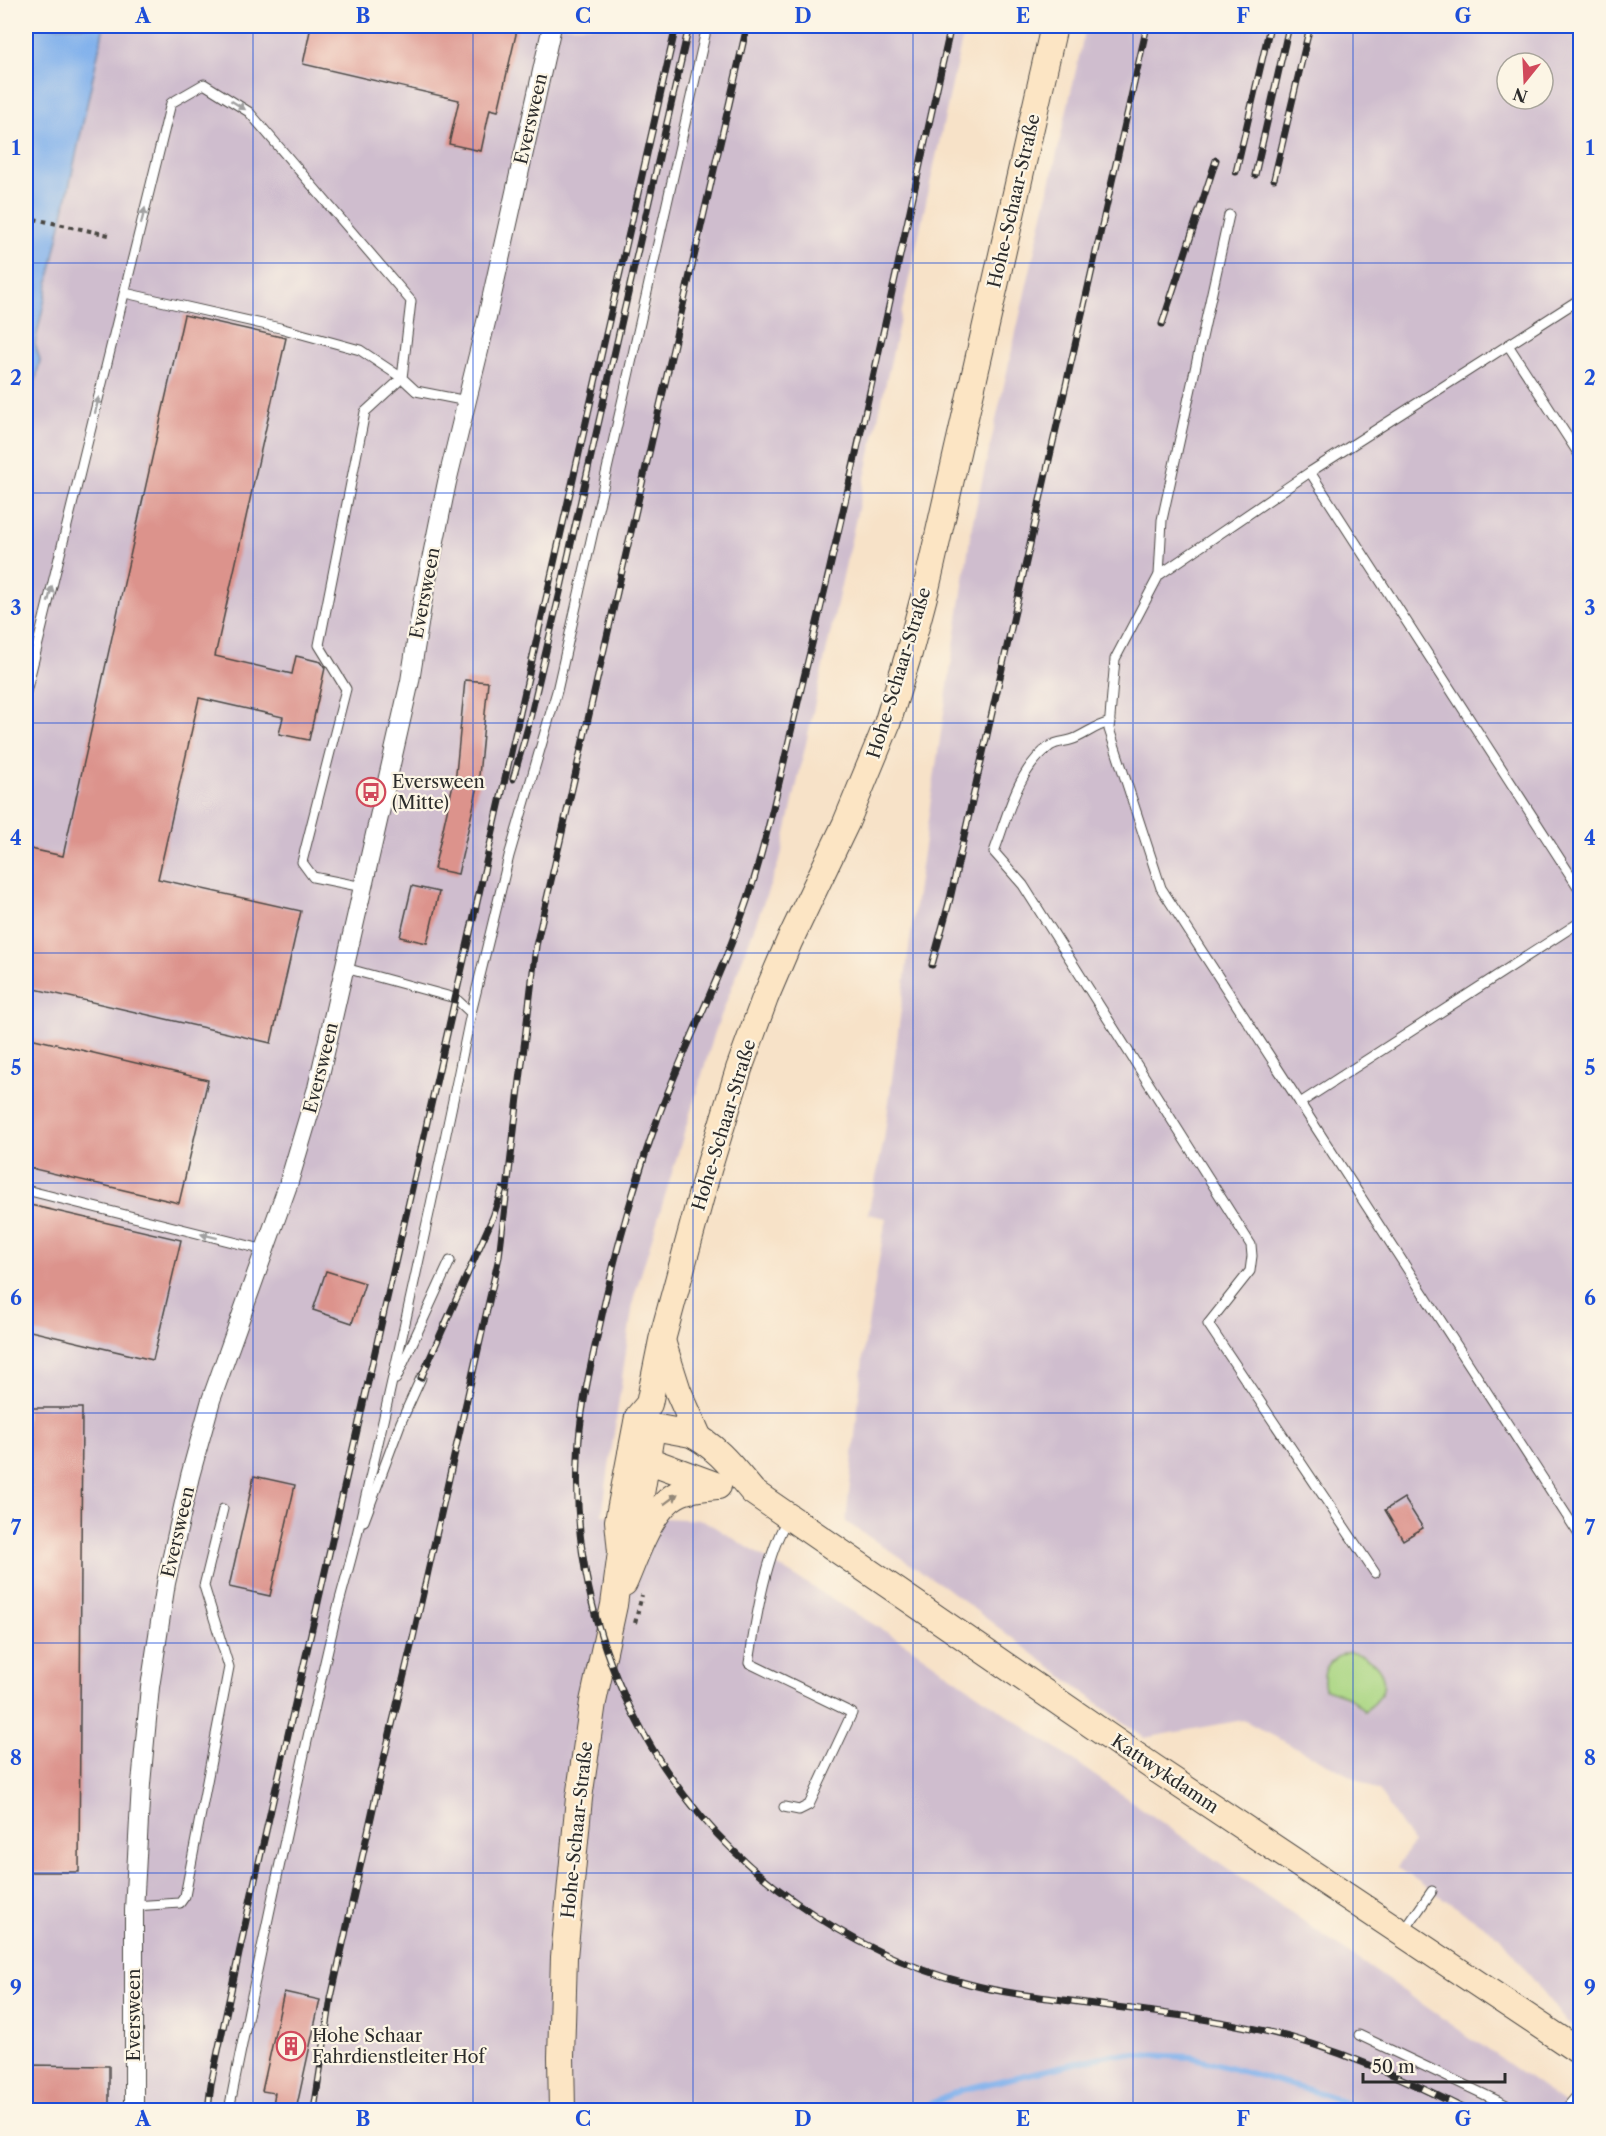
<svg xmlns="http://www.w3.org/2000/svg" width="1606" height="2136" font-family="'Libre Caslon Text',serif">
<style>
.industrial{fill:#cfbdce;fill-rule:evenodd}
.green{fill:#aad683;stroke:#6a8057;stroke-width:1.5}
.water{fill:#81b1ec;stroke:#566e8c;stroke-width:1.5}
.lines{fill:none;stroke-linecap:round;stroke-linejoin:round}
.stream{stroke:#81b1ec;stroke-width:6}
.building{fill:#dc938c}
.lane-casing{stroke:#4a4643;stroke-width:11}
.street-casing{stroke:#4a4643;stroke-width:20}
.secondary-casing{stroke:#4a4643;stroke-width:28}
.path{stroke:#4a4643;stroke-width:4;stroke-dasharray:4.5 4.5;stroke-linecap:butt}
.lane{stroke:#fff;stroke-width:9}
.street{stroke:#fff;stroke-width:18}
.secondary{stroke:#fce5c4;stroke-width:26}
.rail-casing{stroke:#2b2b2b;stroke-width:7}
.rail{stroke:#fcf5e5;stroke-width:4.5;stroke-dasharray:14;stroke-linecap:butt}
.oneway{fill:#a0a0a0}
.oneway2{fill:#948878}
.grid{fill:none;stroke:#1d4ed8;stroke-width:1.5;stroke-opacity:0.55}
.labels{text-anchor:middle;dominant-baseline:central;stroke-width:4.5;stroke-linejoin:round;paint-order:stroke}
.street-label{font-size:18px;fill:#2b2b2b;stroke:#fcf5e5}
.poi-label{font-size:18px;fill:#2b2b2b;stroke:#fcf5e5;text-anchor:start}
.neatline{fill:none;stroke:#1d4ed8;stroke-width:2}
.grid-label{font-size:20px;text-anchor:middle;font-weight:bold;fill:#1d4ed8}
</style>
<rect width="100%" height="100%" fill="#fcf5e5"/>
<filter id="ink" filterUnits="userSpaceOnUse"><feTurbulence type="fractalNoise" baseFrequency=".0167" numOctaves="2"/><feDisplacementMap in="SourceGraphic" scale="12" xChannelSelector="R" yChannelSelector="G"/><feConvolveMatrix kernelMatrix="1 2 1 2 8 2 1 2 1" color-interpolation-filters="sRGB"/></filter>
<filter id="wash" filterUnits="userSpaceOnUse"><feTurbulence type="fractalNoise" baseFrequency=".008" numOctaves="4" result="noise"/><feDisplacementMap in="SourceGraphic" scale="24" xChannelSelector="R" yChannelSelector="G"/><feGaussianBlur stdDeviation="1.35" result="paint"/><feColorMatrix in="noise" values="0 0 0 0 0 0 0 0 0 0 0 0 0 0 0 0 0 1.4 0 .05"/><feComposite in="paint" operator="in"/></filter>
<g filter="url(#wash)">
<rect width="100%" height="100%" fill="#f7e2c8"/>
<g class="industrial">
<path d="M 104,26 L 965,26 L 781,856 L 715,1032 L 634,1297 L 602,1515 L 703,1520 L 909,1646 L 1574,2110 L 26,2110 L 26,424 L 40,360 L 35,344 Z"/>
<path d="M 1086,26 L 1580,26 L 1580,2032 L 1566,2022 L 1500,1937 L 1397,1867 L 1413,1843 L 1379,1791 L 1243,1720 L 1144,1738 L 945,1587 L 846,1522 L 864,1349 L 886,1218 L 868,1214 L 884,1140 L 910,940 L 972,525 ZM 1507,63 L 1543,63 L 1543,99 L 1507,99 Z"/>
</g>
<path class="green" d="M 1350,1652 C 1384,1658 1398,1691 1364,1711 L 1349,1697 L 1325,1689 C 1320,1668 1331,1657 1350,1652 Z"/>
<path class="water" d="M 26,26 L 104,26 L 35,344 L 40,360 L 26,424 Z"/>
<g class="lines">
<path class="stream" d="M 919,2110 L 961,2090 L 1114,2054 L 1192,2057 L 1323,2094 L 1363,2110"/>
</g>
<g id="blocks">
<g class="building">
<path d="M 311,26 L 499,26 L 517,30 L 498,111 L 490,109 L 481,151 L 449,144 L 459,100 L 303,64 Z"/>
<path d="M 184,315 L 286,338 L 215,656 L 292,674 L 296,656 L 321,662 L 325,668 L 309,740 L 279,734 L 283,717 L 199,698 L 158,879 L 301,911 L 271,1043 L 26,987 L 26,848 L 63,856 Z"/>
<path d="M 465,680 L 488,682 L 478,786 L 458,874 L 434,869 L 453,784 L 455,784 Z"/>
<path d="M 412,886 L 439,892 L 427,943 L 400,937 Z"/>
<path d="M 26,1037 L 208,1080 L 179,1203 L 26,1167 Z"/>
<path d="M 26,1204 L 181,1240 L 153,1360 L 26,1330 Z"/>
<path d="M 326,1271 L 365,1283 L 352,1323 L 313,1310 Z"/>
<path d="M 26,1408 L 82,1408 L 79,1872 L 26,1872 Z"/>
<path d="M 254,1476 L 295,1485 L 270,1596 L 229,1587 Z"/>
<path d="M 1404,1498 L 1423,1528 L 1403,1540 L 1385,1510 Z"/>
<path d="M 284,1992 L 320,2000 L 296,2110 L 272,2110 L 275,2093 L 262,2091 Z"/>
<path d="M 26,2065 L 109,2066 L 109,2110 L 26,2110 Z"/>
</g>
</g>
</g>
<g filter="url(#ink)">
<use href="#blocks" fill-opacity="0" stroke="#4a4643" stroke-width="1.5"/>
<g class="lines">
<g class="lane-casing">
<g id="lane">
<path d="M 1229,215 L 1162,520 L 1159,575 L 1115,659 L 1109,729 L 1161,888 L 1580,1536"/>
<path d="M 125,293 L 280,328 L 360,350 L 402,378 L 365,412 L 319,645 L 346,689 L 302,862 L 313,877 L 363,887"/>
<path d="M 1508,345 L 1580,456"/>
<path d="M 1310,472 L 1580,890"/>
<path d="M 1159,575 L 1310,472 L 1580,299"/>
<path d="M 26,692 L 171,103 L 204,84 L 249,112 L 411,301 L 402,378 L 416,391 L 467,401"/>
<path d="M 1110,722 C 1095,726 1089,732 1076,738 C 1068,742 1058,741 1050,746 C 1017,770 1008,815 994,852 L 1023,885 L 1251,1245 L 1252,1256 L 1250,1271 L 1208,1324 L 1375,1573"/>
<path d="M 471,1013 L 509,856 L 557,691 L 707,26"/>
<path d="M 1300,1103 L 1580,922"/>
<path d="M 26,1190 L 265,1250"/>
<path d="M 396,1379 L 450,1261"/>
<path d="M 364,1521 L 401,1422 L 421,1378"/>
<path d="M 784,1807 L 799,1810 L 809,1805 L 852,1713 L 749,1663 C 756,1619 765,1557 788,1518"/>
<path d="M 134,1906 L 180,1903 L 185,1896 L 229,1667 L 204,1586 L 223,1509"/>
<path d="M 1404,1931 L 1432,1891"/>
<path d="M 1359,2035 L 1517,2110"/>
<path d="M 229,2110 C 261,1946 297,1782 335,1619 C 341,1594 349,1568 355,1543 C 396,1367 435,1190 471,1013 L 455,998 L 345,968"/>
<path d="M 1565,2110 L 1580,2092"/>
</g>
</g>
<g class="street-casing">
<path id="street" d="M 134,2110 L 134,1910 L 141,1784 L 150,1687 L 166,1583 L 190,1476 L 211,1400 L 288,1185 L 317,1088 L 410,681 L 423,599 L 447,482 L 487,318 L 552,26"/>
</g>
<g class="secondary-casing">
<g id="secondary">
<path d="M 663,1344 L 678,1391 L 699,1438"/>
<path d="M 637,1424 L 691,1434 C 717,1446 735,1471 753,1492 L 1153,1767 L 1580,2052"/>
<path d="M 631,1454 L 715,1485"/>
<path d="M 627,1541 L 636,1524 L 650,1440"/>
<path d="M 624,1583 C 637,1554 652,1501 685,1491 C 695,1488 707,1487 718,1486"/>
<path d="M 562,2110 L 561,2057 L 564,1957 L 579,1798 L 593,1702 L 614,1605 L 621,1552 L 618,1521 L 638,1417 L 649,1404 L 662,1340 L 708,1170 L 739,1069 L 765,998 L 789,942 L 846,823 L 887,724 L 909,653 L 926,589 L 1054,26"/>
</g>
</g>
<g class="path">
<path d="M 34,219 L 109,235"/>
<path d="M 635,1623 L 642,1595"/>
</g>
<use href="#lane" class="lane"/>
<use href="#street" class="street"/>
<use href="#secondary" class="secondary"/>
<g class="rail-casing">
<g id="rail">
<path d="M 951,26 C 902,242 857,460 804,677 C 789,738 776,801 759,862 C 735,950 691,1030 659,1115 C 634,1183 615,1253 600,1324 C 590,1369 579,1413 578,1459 C 570,1633 653,1803 797,1903 C 849,1940 908,1968 969,1984 C 999,1992 1031,1996 1063,2000 C 1130,2009 1198,2016 1265,2031 C 1335,2047 1403,2078 1467,2110"/>
<path d="M 1236,172 L 1270,26"/>
<path d="M 1255,175 L 1289,26"/>
<path d="M 1274,179 L 1310,26"/>
<path d="M 1162,324 L 1216,160"/>
<path d="M 513,779 L 528,727 L 560,592 L 689,26"/>
<path d="M 932,965 L 950,899 L 1147,26"/>
<path d="M 421,1378 L 493,1217 L 502,1189"/>
<path d="M 208,2110 L 211,2084 L 252,1893 L 676,26"/>
<path d="M 314,2110 L 331,1998 L 386,1750 L 413,1638 L 499,1257 L 536,946 L 747,26"/>
</g>
</g>
<use href="#rail" class="rail"/>
</g>
<defs><path id="oneway-solid" d="M-6-.8H1V-3.2L6.5 0L1 3.2V.8H-6Z" transform="scale(1.5)"/></defs>
<g class="oneway">
<use href="#oneway-solid" transform="translate(238 105) rotate(32)"/>
<use href="#oneway-solid" transform="translate(143 216) rotate(-76)"/>
<use href="#oneway-solid" transform="translate(97 405) rotate(-76)"/>
<use href="#oneway-solid" transform="translate(50 594) rotate(-76)"/>
<use href="#oneway-solid" transform="translate(209 1236) rotate(-166)"/>
</g>
<use class="oneway2" href="#oneway-solid" transform="translate(671 1499) rotate(-37)"/>
</g>
<path class="grid" d="M 253,26 L 253,2110M 473,26 L 473,2110M 693,26 L 693,2110M 913,26 L 913,2110M 1133,26 L 1133,2110M 1353,26 L 1353,2110M 26,263 L 1580,263M 26,493 L 1580,493M 26,723 L 1580,723M 26,953 L 1580,953M 26,1183 L 1580,1183M 26,1413 L 1580,1413M 26,1643 L 1580,1643M 26,1873 L 1580,1873"/>
<defs>
<g id="bus-ring" transform="scale(1.5)"><circle r="9.5" fill="#fcf5e5" stroke="#d1495b" stroke-width="1.5"/><path d="M-5-6H5V4H4V6H2V4H-2V6H-4V4H-5ZM-3.5-4V0h7V-4ZM-3.5 1.2v1.5H-2V1.2ZM2 1.2v1.5H3.5V1.2Z" fill="#d1495b"/></g>
<g id="building-ring" transform="scale(1.5)"><circle r="9.5" fill="#fcf5e5" stroke="#d1495b" stroke-width="1.5"/><path d="M-4-6H4V6H1V3H-1V6H-4ZM-2.5-4.3h1.7v1.8h-1.7ZM.8-4.3h1.7v1.8H.8ZM-2.5-1h1.7V.8h-1.7ZM.8-1h1.7V.8H.8Z" fill="#d1495b"/></g>
</defs>
<g fill-rule="evenodd">
<use href="#bus-ring" x="371" y="792"/>
<use href="#building-ring" x="291" y="2046"/>
</g>
<g class="labels">
<g class="street-label">
<text transform="translate(531 119) rotate(-77)">Eversween</text>
<text transform="translate(1014 201) rotate(-77)">Hohe-Schaar-Straße</text>
<text transform="translate(425 593) rotate(-79)">Eversween</text>
<text transform="translate(899 673) rotate(-73)">Hohe-Schaar-Straße</text>
<text transform="translate(321 1068) rotate(-76)">Eversween</text>
<text transform="translate(724 1125) rotate(-73)">Hohe-Schaar-Straße</text>
<text transform="translate(178 1532) rotate(-77)">Eversween</text>
<text transform="translate(1165 1774) rotate(34)">Kattwykdamm</text>
<text transform="translate(577 1830) rotate(-84)">Hohe-Schaar-Straße</text>
<text transform="translate(134 2015) rotate(-90)">Eversween</text>
</g>
<g class="poi-label">
<text x="392" y="782">Eversween<tspan x="392" dy="21">(Mitte)</tspan></text>
<text x="312" y="2036">Hohe Schaar<tspan x="312" dy="21">Fahrdienstleiter Hof</tspan></text>
</g>
</g>
<rect width="1606" height="2136" fill="none" stroke="#fcf5e5" stroke-width="66"/>
<g transform="translate(1525 81) rotate(198)"><circle r="28" fill="#fcf5e5" stroke="#a8a49b" stroke-width="1.5"/>
<path d="M0-4.5L10 22L0 15L-10 22Z" fill="#d1495b"/>
<text y="-9" font-size="16" font-weight="bold" text-anchor="middle" fill="#2b2b2b">N</text>
</g>
<path d="M1363 2073v9h142v-9" fill="none" stroke="#2b2b2b" stroke-width="3"/>
<text x="1372" y="2073" font-size="18" fill="#2b2b2b" stroke="#fcf5e5" stroke-width="4.5" paint-order="stroke">50 m</text>
<rect x="33" y="33" width="1540" height="2070" class="neatline"/>
<g class="grid-label">
<text x="143" y="23">A</text>
<text x="363" y="23">B</text>
<text x="583" y="23">C</text>
<text x="803" y="23">D</text>
<text x="1023" y="23">E</text>
<text x="1243" y="23">F</text>
<text x="1463" y="23">G</text>
<text x="16" y="155">1</text>
<text x="1590" y="155">1</text>
<text x="16" y="385">2</text>
<text x="1590" y="385">2</text>
<text x="16" y="615">3</text>
<text x="1590" y="615">3</text>
<text x="16" y="845">4</text>
<text x="1590" y="845">4</text>
<text x="16" y="1075">5</text>
<text x="1590" y="1075">5</text>
<text x="16" y="1305">6</text>
<text x="1590" y="1305">6</text>
<text x="16" y="1535">7</text>
<text x="1590" y="1535">7</text>
<text x="16" y="1765">8</text>
<text x="1590" y="1765">8</text>
<text x="16" y="1995">9</text>
<text x="1590" y="1995">9</text>
<text x="143" y="2126">A</text>
<text x="363" y="2126">B</text>
<text x="583" y="2126">C</text>
<text x="803" y="2126">D</text>
<text x="1023" y="2126">E</text>
<text x="1243" y="2126">F</text>
<text x="1463" y="2126">G</text>
</g>
</svg>
